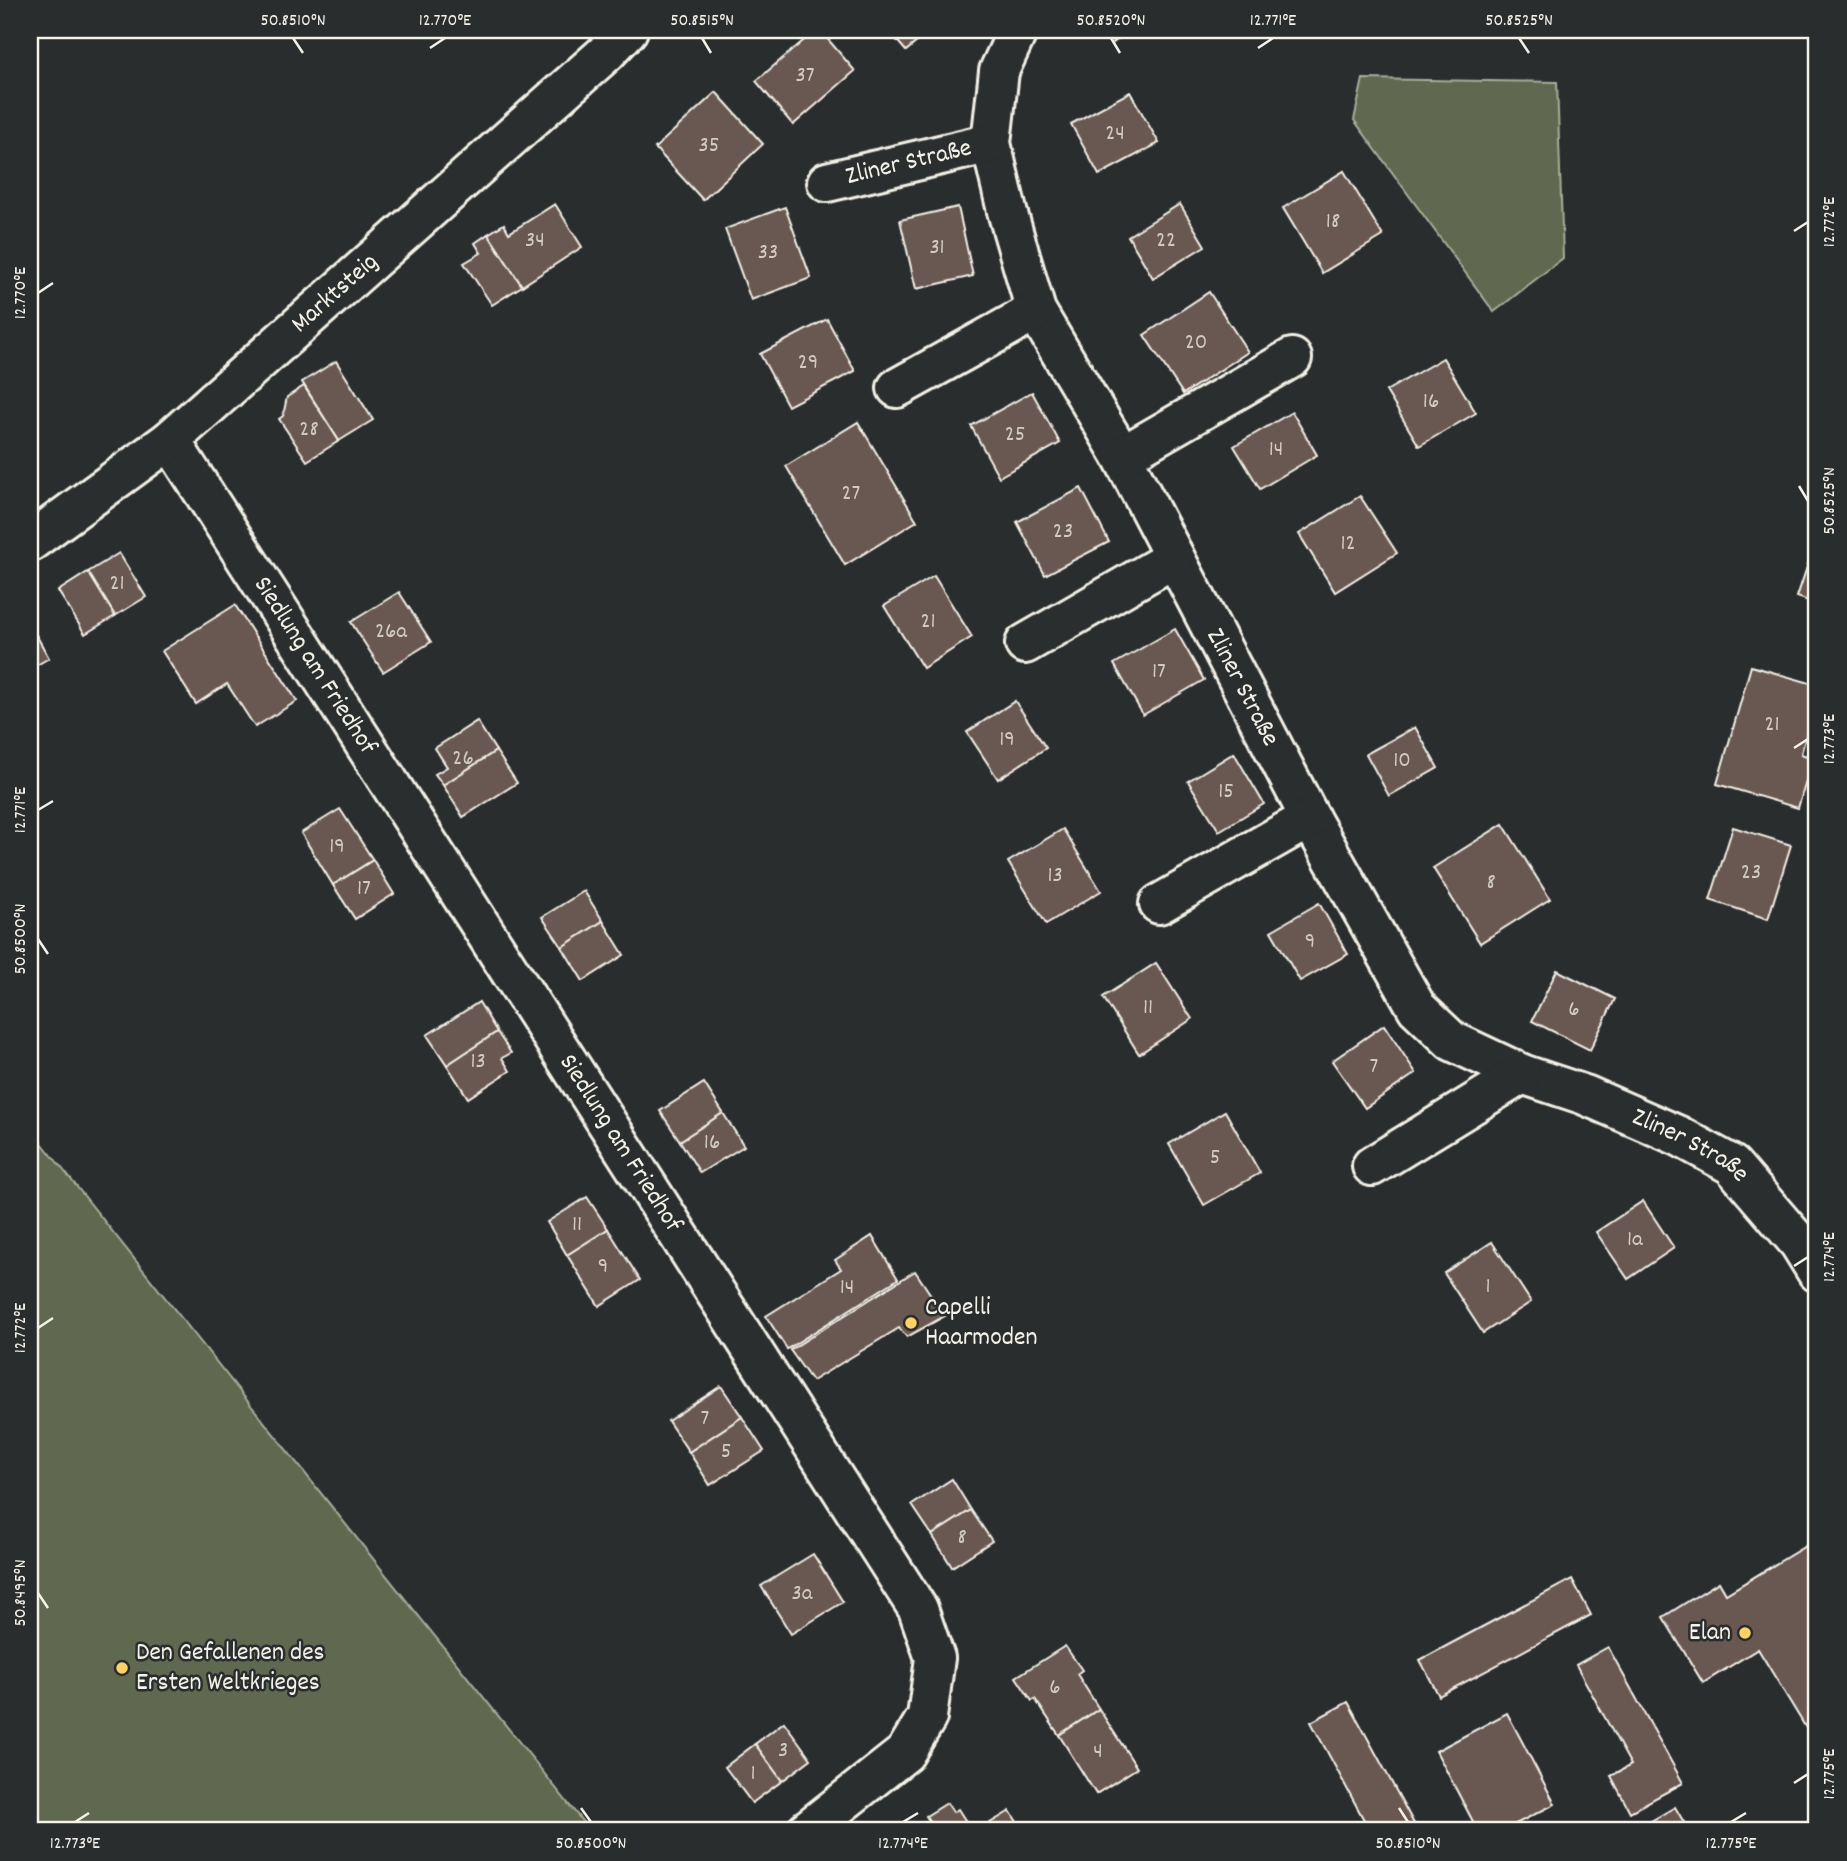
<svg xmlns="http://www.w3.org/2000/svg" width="1847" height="1861" font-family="Dekko,sans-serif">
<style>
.green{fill:#60684f;stroke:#aaac9c;stroke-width:2}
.building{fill:#695851;stroke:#f4f1e8;stroke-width:2}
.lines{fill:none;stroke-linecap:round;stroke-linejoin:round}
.minor-casing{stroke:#f4f1e8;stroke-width:44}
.minor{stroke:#2a2d2e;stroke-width:38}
.ticks{fill:none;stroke:#f4f1e8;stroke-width:2.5}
.poi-dot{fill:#ffd166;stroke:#2a2d2e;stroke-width:2.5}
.labels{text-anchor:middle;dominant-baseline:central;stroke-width:5;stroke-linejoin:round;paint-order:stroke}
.number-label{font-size:23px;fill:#d1cbc2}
.street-label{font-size:26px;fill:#f4f1e8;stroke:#2a2d2e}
.poi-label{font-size:26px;fill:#f4f1e8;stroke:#2a2d2e;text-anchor:start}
.neatline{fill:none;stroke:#f4f1e8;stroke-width:2.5}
.ticks-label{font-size:18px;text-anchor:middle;fill:#f4f1e8}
</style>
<rect width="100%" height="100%" fill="#2a2d2e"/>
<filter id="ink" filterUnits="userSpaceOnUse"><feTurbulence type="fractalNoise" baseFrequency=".0143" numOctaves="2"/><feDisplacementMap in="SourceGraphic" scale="14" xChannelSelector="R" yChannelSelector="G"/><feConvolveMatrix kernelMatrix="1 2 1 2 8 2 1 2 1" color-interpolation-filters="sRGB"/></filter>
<g filter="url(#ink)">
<g class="green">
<path d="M 1363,79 L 1557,82 L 1563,258 L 1494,312 L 1354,120 Z"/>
<path d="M 30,1128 L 590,1831 L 30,1831 Z"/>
</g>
<g class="building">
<path d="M 816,30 L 820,30 L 855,71 L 793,125 L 756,81 Z"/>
<path d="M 888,30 L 931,30 L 906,51 Z"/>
<path d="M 1102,30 L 1129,30 L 1113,43 Z"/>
<path d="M 716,92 L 763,144 L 703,200 L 655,148 Z"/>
<path d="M 1130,92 L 1159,143 L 1099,175 L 1071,124 Z"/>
<path d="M 1344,171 L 1383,236 L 1322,273 L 1283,208 Z"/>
<path d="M 555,204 L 582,247 L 522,286 L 488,234 L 504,224 L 509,233 Z"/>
<path d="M 1180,204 L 1205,246 L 1153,278 L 1128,236 Z"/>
<path d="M 785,207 L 811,278 L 751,300 L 725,229 Z"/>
<path d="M 958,207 L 973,276 L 916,289 L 900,220 Z"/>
<path d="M 488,234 L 522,286 L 492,305 L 464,263 L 481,253 L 475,243 Z"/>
<path d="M 1209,292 L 1248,352 L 1183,394 L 1144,335 Z"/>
<path d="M 827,319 L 855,371 L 788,406 L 760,354 Z"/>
<path d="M 1443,358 L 1476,413 L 1419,446 L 1386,391 Z"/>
<path d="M 336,361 L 373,420 L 339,441 L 302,382 Z"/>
<path d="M 304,386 L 339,441 L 307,461 L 279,419 L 283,416 L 287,397 Z"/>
<path d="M 1032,392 L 1060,443 L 999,477 L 971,426 Z"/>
<path d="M 1292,412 L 1317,455 L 1260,489 L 1234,446 Z"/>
<path d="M 858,422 L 917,521 L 845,565 L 786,466 Z"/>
<path d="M 1081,488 L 1109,542 L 1045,575 L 1017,522 Z"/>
<path d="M 1360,496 L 1397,553 L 1335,592 L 1299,534 Z"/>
<path d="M 1817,537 L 1817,604 L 1797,597 Z"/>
<path d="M 119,553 L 146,597 L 115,616 L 88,572 Z"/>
<path d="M 88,572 L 115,616 L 85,634 L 58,591 Z"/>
<path d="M 934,576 L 972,637 L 923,668 L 884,606 Z"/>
<path d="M 399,592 L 431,642 L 383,672 L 351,622 Z"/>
<path d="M 235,605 L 297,701 L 255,727 L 227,684 L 196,704 L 162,651 Z"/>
<path d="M 30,624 L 49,658 L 30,669 Z"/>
<path d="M 1175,629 L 1204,680 L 1143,715 L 1114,664 Z"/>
<path d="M 1751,666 L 1817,685 L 1817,696 L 1801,754 L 1813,758 L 1798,808 L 1717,784 Z"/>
<path d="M 1015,701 L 1046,748 L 998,779 L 967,732 Z"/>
<path d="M 477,721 L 496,751 L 443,785 L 435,774 L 447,767 L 435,748 Z"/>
<path d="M 1415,727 L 1438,768 L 1389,796 L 1366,754 Z"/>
<path d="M 496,751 L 517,783 L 463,817 L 443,785 Z"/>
<path d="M 1234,753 L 1264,804 L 1219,831 L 1188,781 Z"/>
<path d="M 340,809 L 373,860 L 333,885 L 301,833 Z"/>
<path d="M 1503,824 L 1550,899 L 1480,943 L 1433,868 Z"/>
<path d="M 1733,827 L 1791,845 L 1768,919 L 1710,900 Z"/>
<path d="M 1063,829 L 1101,891 L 1046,924 L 1008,862 Z"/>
<path d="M 373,860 L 394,894 L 355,919 L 333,885 Z"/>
<path d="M 584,891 L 603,921 L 562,947 L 542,917 Z"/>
<path d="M 1319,903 L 1348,954 L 1300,981 L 1271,931 Z"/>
<path d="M 603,921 L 624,955 L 583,981 L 562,947 Z"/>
<path d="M 1156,963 L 1192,1019 L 1139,1054 L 1103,997 Z"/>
<path d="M 1557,970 L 1615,999 L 1590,1050 L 1532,1021 Z"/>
<path d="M 479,1002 L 497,1032 L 447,1065 L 427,1035 Z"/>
<path d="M 1384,1025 L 1416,1073 L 1365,1108 L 1332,1061 Z"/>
<path d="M 497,1032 L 511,1053 L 502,1058 L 510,1071 L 468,1098 L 447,1065 Z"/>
<path d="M 704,1083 L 723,1113 L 680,1141 L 660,1111 Z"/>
<path d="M 1225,1111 L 1260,1173 L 1204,1205 L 1169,1144 Z"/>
<path d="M 723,1113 L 744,1146 L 700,1173 L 680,1141 Z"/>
<path d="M 587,1197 L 608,1229 L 567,1255 L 547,1222 Z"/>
<path d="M 1643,1201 L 1674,1248 L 1628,1279 L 1596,1232 Z"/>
<path d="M 608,1229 L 640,1280 L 599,1306 L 567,1255 Z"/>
<path d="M 872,1236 L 898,1279 L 787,1349 L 766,1316 L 841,1269 L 835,1260 Z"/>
<path d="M 1492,1242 L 1531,1302 L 1483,1333 L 1444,1273 Z"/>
<path d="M 915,1271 L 945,1316 L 907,1337 L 899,1328 L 812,1381 L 790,1350 Z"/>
<path d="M 721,1386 L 742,1417 L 689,1452 L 668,1421 Z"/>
<path d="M 742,1417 L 764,1451 L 710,1485 L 689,1452 Z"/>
<path d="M 952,1479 L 971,1510 L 932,1535 L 912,1505 Z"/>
<path d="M 971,1510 L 992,1541 L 952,1567 L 932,1535 Z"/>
<path d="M 1817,1539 L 1817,1746 L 1758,1649 L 1703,1683 L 1663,1617 L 1719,1582 L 1726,1594 Z"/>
<path d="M 813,1554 L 843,1602 L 791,1634 L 761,1586 Z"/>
<path d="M 1572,1579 L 1591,1615 L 1439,1696 L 1420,1660 Z"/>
<path d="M 1065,1646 L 1082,1670 L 1077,1674 L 1099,1709 L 1059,1735 L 1035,1699 L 1032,1701 L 1016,1677 Z"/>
<path d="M 1608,1647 L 1683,1783 L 1630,1812 L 1611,1776 L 1631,1765 L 1576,1665 Z"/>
<path d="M 1348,1702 L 1418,1831 L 1370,1831 L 1311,1722 Z"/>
<path d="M 1099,1709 L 1137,1768 L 1096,1794 L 1059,1735 Z"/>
<path d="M 1507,1713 L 1555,1804 L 1502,1831 L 1478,1831 L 1436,1751 Z"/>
<path d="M 784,1722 L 811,1759 L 782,1781 L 755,1744 Z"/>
<path d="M 755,1744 L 782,1781 L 752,1803 L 725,1767 Z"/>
<path d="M 947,1803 L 953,1812 L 958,1809 L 972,1831 L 923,1831 L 932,1825 L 926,1816 Z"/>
<path d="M 1675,1807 L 1689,1831 L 1634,1831 Z"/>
<path d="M 1010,1811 L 1023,1831 L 977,1831 Z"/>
</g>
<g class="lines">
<g class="minor-casing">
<g id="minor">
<path id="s1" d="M 1018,30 L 999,71 L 991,143 L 1007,211 L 1036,311 L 1122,456 L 1310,818 L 1417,1008 L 1452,1041 L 1522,1074 L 1585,1095 L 1679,1136 L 1732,1165 L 1799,1243 L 1817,1272"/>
<path id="s2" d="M 827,182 L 991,143"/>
<path d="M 897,388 L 1036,311"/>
<path id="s3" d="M 170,440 L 918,1609 L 935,1658 L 927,1717 L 905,1753 L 806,1831"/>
<path d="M 1122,456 L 1292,358"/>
<path id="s4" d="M 30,542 L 170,440 L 607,52 L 628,30"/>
<path d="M 1025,644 L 1174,558"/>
<path d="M 1159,904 L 1310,818"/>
<path d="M 1372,1166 L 1522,1074"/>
</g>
</g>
<use href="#minor" class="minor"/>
</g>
</g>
<path class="ticks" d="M 293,38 L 303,53M 702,38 L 711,53M 1111,38 L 1120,53M 1519,38 L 1529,53M 430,48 L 445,38M 1258,48 L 1273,38M 1794,231 L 1808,222M 38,293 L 53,283M 1799,486 L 1808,501M 1794,748 L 1808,739M 38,810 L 53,801M 38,939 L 48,954M 1794,1266 L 1808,1257M 38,1328 L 53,1318M 38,1593 L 48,1608M 1794,1783 L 1808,1774M 581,1808 L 591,1822M 1399,1808 L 1408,1822M 75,1822 L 89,1813M 903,1822 L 918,1813M 1731,1822 L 1746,1813"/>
<g class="poi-dot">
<circle cx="911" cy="1323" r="7"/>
<circle cx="1745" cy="1633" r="7"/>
<circle cx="122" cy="1668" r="7"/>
</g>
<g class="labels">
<g class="number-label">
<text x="805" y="76">37</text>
<text x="1115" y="134">24</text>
<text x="709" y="146">35</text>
<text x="1333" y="222">18</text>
<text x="535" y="241">34</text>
<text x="1166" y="241">22</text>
<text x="937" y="248">31</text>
<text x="768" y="253">33</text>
<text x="1196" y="343">20</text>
<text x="808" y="363">29</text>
<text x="1431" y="402">16</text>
<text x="309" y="430">28</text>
<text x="1015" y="435">25</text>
<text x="1276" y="450">14</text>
<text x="851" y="494">27</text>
<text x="1063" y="532">23</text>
<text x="1348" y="544">12</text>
<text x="117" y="584">21</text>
<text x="928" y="622">21</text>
<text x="391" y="632">26a</text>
<text x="1159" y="672">17</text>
<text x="1772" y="725">21</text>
<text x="1007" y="740">19</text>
<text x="463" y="759">26</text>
<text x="1402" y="761">10</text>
<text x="1226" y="792">15</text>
<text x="337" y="847">19</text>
<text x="1751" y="873">23</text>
<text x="1055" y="876">13</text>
<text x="1491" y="883">8</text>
<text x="364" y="889">17</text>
<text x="1310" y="942">9</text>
<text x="1148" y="1008">11</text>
<text x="1574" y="1010">6</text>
<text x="478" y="1062">13</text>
<text x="1374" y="1067">7</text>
<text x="712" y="1143">16</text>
<text x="1215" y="1158">5</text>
<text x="577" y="1225">11</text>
<text x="1635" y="1240">1a</text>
<text x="603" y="1267">9</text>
<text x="1488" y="1287">1</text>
<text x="847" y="1288">14</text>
<text x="705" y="1419">7</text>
<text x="726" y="1452">5</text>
<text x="962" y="1538">8</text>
<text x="802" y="1594">3a</text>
<text x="1055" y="1688">6</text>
<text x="783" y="1751">3</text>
<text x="1098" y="1752">4</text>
<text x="753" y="1774">1</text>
</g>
<g class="street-label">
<text stroke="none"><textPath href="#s2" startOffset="84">Zliner Straße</textPath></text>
<text stroke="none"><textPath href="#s4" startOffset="394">Marktsteig</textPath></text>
<text stroke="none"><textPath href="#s3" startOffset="268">Siedlung am Friedhof</textPath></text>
<text stroke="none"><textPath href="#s1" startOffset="721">Zliner Straße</textPath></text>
<text stroke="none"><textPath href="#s3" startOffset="835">Siedlung am Friedhof</textPath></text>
<text stroke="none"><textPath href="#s1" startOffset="1395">Zliner Straße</textPath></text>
</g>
<g class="poi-label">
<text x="925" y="1308">Capelli<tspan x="925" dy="30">Haarmoden</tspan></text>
<text x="1731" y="1633" text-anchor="end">Elan</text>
<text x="136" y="1653">Den Gefallenen des<tspan x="136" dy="30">Ersten Weltkrieges</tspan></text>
</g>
</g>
<rect width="1847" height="1861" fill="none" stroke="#2a2d2e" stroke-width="77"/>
<rect x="38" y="38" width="1770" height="1784" class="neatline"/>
<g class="ticks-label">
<text x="293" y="25">50.8510°N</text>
<text x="445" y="25">12.770°E</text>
<text x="702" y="25">50.8515°N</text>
<text x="1111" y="25">50.8520°N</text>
<text x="1273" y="25">12.771°E</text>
<text x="1519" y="25">50.8525°N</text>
<text transform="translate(1828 222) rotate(-90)" y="6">12.772°E</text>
<text transform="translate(19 293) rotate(-90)" y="6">12.770°E</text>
<text transform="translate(1828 501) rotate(-90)" y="6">50.8525°N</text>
<text transform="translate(1828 739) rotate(-90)" y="6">12.773°E</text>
<text transform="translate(19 810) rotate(-90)" y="6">12.771°E</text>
<text transform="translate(19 939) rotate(-90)" y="6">50.8500°N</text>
<text transform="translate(1828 1257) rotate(-90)" y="6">12.774°E</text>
<text transform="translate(19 1328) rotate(-90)" y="6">12.772°E</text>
<text transform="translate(19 1593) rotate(-90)" y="6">50.8495°N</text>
<text transform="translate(1828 1774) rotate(-90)" y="6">12.775°E</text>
<text x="75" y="1848">12.773°E</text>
<text x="591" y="1848">50.8500°N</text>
<text x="903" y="1848">12.774°E</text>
<text x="1408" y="1848">50.8510°N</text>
<text x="1731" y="1848">12.775°E</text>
</g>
</svg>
